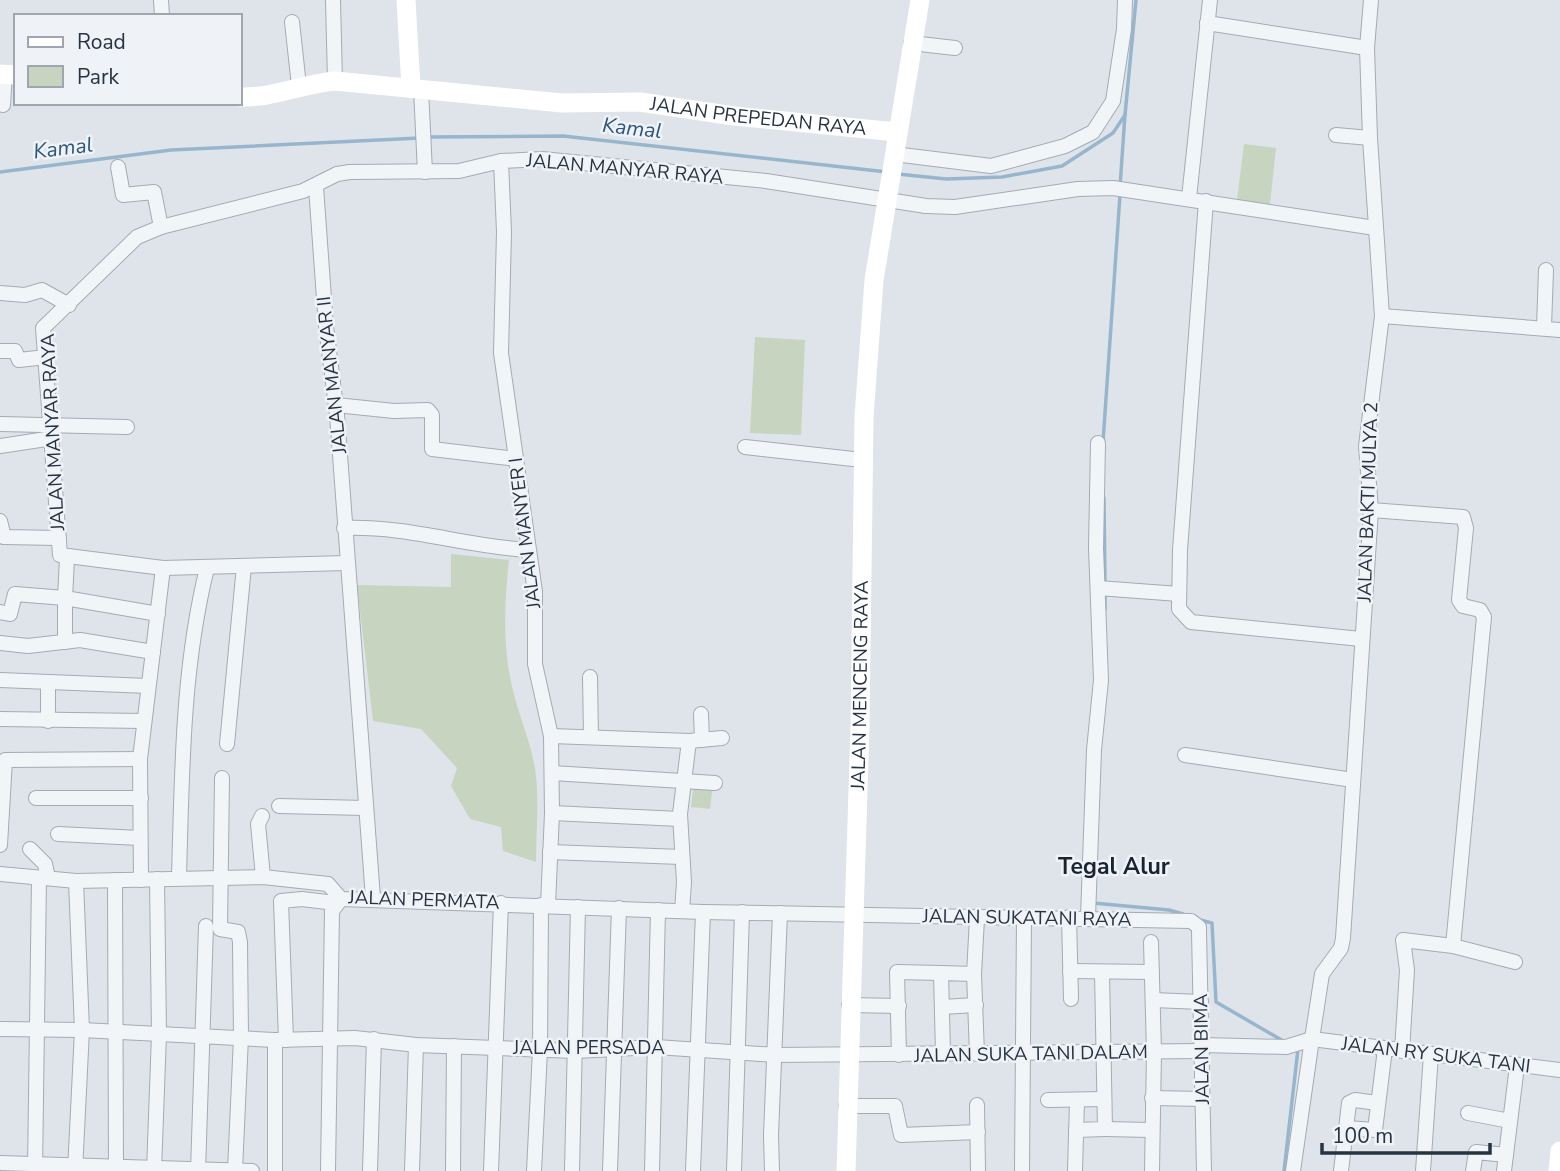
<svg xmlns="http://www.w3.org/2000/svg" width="1560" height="1171" font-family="'Nunito Sans',sans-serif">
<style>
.green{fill:#c7d4bf}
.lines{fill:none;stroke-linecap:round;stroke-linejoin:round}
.stream{stroke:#97b6cd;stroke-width:3.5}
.street-casing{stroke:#a4abb4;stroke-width:16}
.street{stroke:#f2f5f8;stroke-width:14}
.secondary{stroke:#fff;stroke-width:19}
.labels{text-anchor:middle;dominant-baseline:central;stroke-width:5;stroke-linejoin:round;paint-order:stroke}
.street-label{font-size:19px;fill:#263342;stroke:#eff3f7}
.water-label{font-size:21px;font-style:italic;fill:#2d567a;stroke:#eff3f7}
.quarter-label{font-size:23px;font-weight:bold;fill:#192433;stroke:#eff3f7}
</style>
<rect width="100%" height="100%" fill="#dfe4ea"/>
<g class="green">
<path d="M 1244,144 L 1276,148 L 1269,213 L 1236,208 Z"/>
<path d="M 755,337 L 805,340 L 801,435 L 750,433 Z"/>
<path d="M 451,554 L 509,560 C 504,605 502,654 515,698 C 522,724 533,749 536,776 C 539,804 536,834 536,862 L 503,851 L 501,827 L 470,819 L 451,786 L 457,768 L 421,729 L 373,721 L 357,585 L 451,587 Z"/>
<path d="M 694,782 L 713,784 L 710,809 L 691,807 Z"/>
</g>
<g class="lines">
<g class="stream">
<path d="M 427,137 L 563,136 L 887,172"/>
<path d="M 0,172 L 171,150 L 420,138"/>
<path d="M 898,174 L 946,179 L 1002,177 L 1062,166 L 1113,133 L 1125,115 L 1136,0"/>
<path d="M 1120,187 L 1125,114"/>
<path d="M 1103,442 L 1120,195"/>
<path d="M 1104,498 L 1105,585"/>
<path d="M 1105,593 L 1105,610"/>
<path d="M 1093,903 L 1169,910 L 1183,914"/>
<path d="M 1200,920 L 1212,923 L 1216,1002 L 1285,1042"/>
<path d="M 1284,1171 L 1298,1049"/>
</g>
<g class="street-casing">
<g id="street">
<path d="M 161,0 L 162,16"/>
<path d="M 333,0 L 335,81"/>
<path d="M 1371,0 L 1367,48 L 1370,138 L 1382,316 L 1366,446 L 1371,510 L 1343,938 L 1341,948 L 1322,974 L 1312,1039 L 1560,1070"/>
<path d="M 292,22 L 299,86"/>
<path d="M 1207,23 L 1367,48"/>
<path d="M 911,43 L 955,48"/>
<path d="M 421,89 L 425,172"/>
<path d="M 3,105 L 5,74"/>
<path d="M 1336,135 L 1370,138"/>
<path d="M 894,154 L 991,166 L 1065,146 L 1093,132 L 1113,101 L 1124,29 L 1125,0"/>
<path d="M 501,161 L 504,232 L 501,353 L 535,592 L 535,664 L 551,736 L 552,813 L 548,905"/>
<path d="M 118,167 L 123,195 L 154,192 L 161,227"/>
<path d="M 316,187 L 326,326 L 337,415 L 373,898"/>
<path d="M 1189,198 L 1210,0"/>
<path d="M 1206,201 L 1180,550 L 1179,609 L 1191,622 L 1361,639"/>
<path d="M 0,293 L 25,295 L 42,290 L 69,305"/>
<path d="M 1382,316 L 1560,330"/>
<path d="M 1544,327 L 1546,270"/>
<path d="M 0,351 L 15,351 L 19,360 L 46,357"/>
<path d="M 336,405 L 394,411 L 428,410 L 432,415 L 432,449 L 516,459"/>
<path d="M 0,424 L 127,427"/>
<path d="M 0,446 L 53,438"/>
<path d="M 745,447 L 862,460"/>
<path d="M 1371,510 L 1463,517 L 1466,528 L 1459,600 L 1463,606 L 1480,610 L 1484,617 L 1453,946"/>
<path d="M 0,521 L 4,537 L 59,538"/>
<path d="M 344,528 C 410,526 463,546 528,550"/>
<path d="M 67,558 L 65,598 L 158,614"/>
<path d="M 346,563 L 163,568 L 60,555 L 43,328 L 137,237 L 161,227 L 303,191 L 337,174 L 350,172 L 459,171 L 501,161 L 542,159 L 766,181 L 926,206 L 955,207 L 1078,189 L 1113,188 L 1375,228"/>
<path d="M 1098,588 L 1179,594"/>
<path d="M 0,612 L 10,614 L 15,594 L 65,598 L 65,642"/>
<path d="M 0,643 L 28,646 L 80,640 L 153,652"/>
<path d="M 590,677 L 591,737"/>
<path d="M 0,680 L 148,686"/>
<path d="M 48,683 L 48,721"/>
<path d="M 701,714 L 702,740"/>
<path d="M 0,719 L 144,721"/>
<path d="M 551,736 L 689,741 L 722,738"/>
<path d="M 227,744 L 244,566"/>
<path d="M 1185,755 L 1353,780"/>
<path d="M 552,773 L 715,783"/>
<path d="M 222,778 L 220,929 L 238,932 L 240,942 L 241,1037 L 235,1171"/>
<path d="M 36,798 L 141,798"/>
<path d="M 279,806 L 366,808"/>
<path d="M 552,813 L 680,819"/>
<path d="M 262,816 L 258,824 L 263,877"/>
<path d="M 58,834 L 140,838"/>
<path d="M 0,845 L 5,760 L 140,759"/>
<path d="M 30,849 L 45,864 L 48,878"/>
<path d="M 550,852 L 681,857"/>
<path d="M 0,874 L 76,881 L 263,877 L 328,884 L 341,899 L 703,912 L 1191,921 L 1199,927 L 1199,931 L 1204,1171"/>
<path d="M 179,877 C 182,773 182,669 207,568"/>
<path d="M 115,880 L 116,1168"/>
<path d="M 141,880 L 140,759 L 163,568"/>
<path d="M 682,911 L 684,882 L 680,814 L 689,741"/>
<path d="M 1069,917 L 1071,999"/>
<path d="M 1088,917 L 1094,750 L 1101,680 L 1096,548 L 1098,443"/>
<path d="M 977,918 L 974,974 L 977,1054"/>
<path d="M 1151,942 L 1154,1052 L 1152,1171"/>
<path d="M 1070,971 L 1152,972"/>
<path d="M 1153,1000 L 1201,1002"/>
<path d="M 849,1005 L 899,1006"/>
<path d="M 942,1007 L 976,1005"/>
<path d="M 0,1029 L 82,1030 L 275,1040 L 355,1038 L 416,1045 L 575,1051 L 656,1047 L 776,1055 L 1202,1051"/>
<path d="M 275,1040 L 275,1171"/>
<path d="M 286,1040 L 281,901 L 302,899 L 335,903"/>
<path d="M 1202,1045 L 1286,1047 L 1312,1039 L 1293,1171"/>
<path d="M 1402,1051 L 1407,970 L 1403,940 L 1453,946 L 1515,962"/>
<path d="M 943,1054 L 941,973 L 974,974"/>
<path d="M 899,1055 L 897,972 L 941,973"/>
<path d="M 1152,1098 L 1203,1099"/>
<path d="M 1048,1100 L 1104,1099"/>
<path d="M 977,1105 L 978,1171"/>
<path d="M 846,1106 L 895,1106 L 901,1135 L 978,1132"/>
<path d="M 1468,1113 L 1510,1121"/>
<path d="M 1346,1128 L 1375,1130 L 1385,1049"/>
<path d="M 1105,1129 L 1151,1130"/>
<path d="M 1076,1130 L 1105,1129 L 1102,972"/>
<path d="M 0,1163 L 252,1171"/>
<path d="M 35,1171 L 39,878"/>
<path d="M 75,1171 L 82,1030 L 76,881"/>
<path d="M 154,1171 L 159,1034 L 157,879"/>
<path d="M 198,1171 L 206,926"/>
<path d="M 328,1171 L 332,911 L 341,899"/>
<path d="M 370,1171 L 374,1039"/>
<path d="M 412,1171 L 416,1045"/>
<path d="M 453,1171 L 454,1046"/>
<path d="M 491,1171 L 501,903"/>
<path d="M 534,1171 L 540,1050 L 541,905"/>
<path d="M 572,1171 L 578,907"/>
<path d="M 610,1171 L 619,908"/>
<path d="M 652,1171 L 658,910"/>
<path d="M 693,1171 L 703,912"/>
<path d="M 734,1171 L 742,912"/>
<path d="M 772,1171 L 771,1135 L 780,913"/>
<path d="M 1022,1171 L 1024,918"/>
<path d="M 1075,1171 L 1077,1101"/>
<path d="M 1341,1171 L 1349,1103 L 1355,1100 L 1377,1103"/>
<path d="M 1423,1171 L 1431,1054"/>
<path d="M 1473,1171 L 1476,1152 L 1506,1155"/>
<path d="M 1504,1171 L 1517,1066"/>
</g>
</g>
<use href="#street" class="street"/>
<g class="secondary">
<path d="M 406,0 L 411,88"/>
<path d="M 0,74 L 16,75"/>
<path id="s1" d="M 240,97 C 273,98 302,84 335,81 L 562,103 L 640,102 L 734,116 L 897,132"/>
<path id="s2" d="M 846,1171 L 860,727 L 864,417 L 874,280 L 920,0"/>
<path d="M 1558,1171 L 1560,1151"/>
</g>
</g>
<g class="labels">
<g class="street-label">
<text stroke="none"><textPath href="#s1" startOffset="522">JALAN PREPEDAN RAYA</textPath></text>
<text transform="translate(625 169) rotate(5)">JALAN MANYAR RAYA</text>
<text transform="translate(332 375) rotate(-96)">JALAN MANYAR II</text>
<text transform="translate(53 432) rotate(-93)">JALAN MANYAR RAYA</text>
<text transform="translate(1368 502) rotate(-88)">JALAN BAKTI MULYA 2</text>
<text transform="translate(525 533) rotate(-97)">JALAN MANYER I</text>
<text stroke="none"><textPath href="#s2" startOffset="486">JALAN MENCENG RAYA</textPath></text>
<text transform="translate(424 900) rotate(2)">JALAN PERMATA</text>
<text transform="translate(1027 918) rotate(1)">JALAN SUKATANI RAYA</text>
<text x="589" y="1048">JALAN PERSADA</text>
<text transform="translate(1202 1049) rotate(-91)">JALAN BIMA</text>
<text transform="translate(1031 1054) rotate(-1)">JALAN SUKA TANI DALAM</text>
<text transform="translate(1436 1055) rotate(7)">JALAN RY SUKA TANI</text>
</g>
<g class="water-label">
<text transform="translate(632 128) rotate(6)">Kamal</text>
<text transform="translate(63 148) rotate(-7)">Kamal</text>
</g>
<g class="quarter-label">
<text x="1114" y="866">Tegal Alur</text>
</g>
</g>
<rect x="14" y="14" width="228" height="91" fill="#eff3f7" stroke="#9fa6af" stroke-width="2"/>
<rect x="28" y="37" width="35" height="10" fill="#ffffff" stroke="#9fa6af" stroke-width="2"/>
<text x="77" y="49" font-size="21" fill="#263342">Road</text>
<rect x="28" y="66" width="35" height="21" fill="#c7d4bf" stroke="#9fa6af" stroke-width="2"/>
<text x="77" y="84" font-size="21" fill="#263342">Park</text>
<path d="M1322 1143v10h168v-10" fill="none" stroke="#263342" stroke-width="3.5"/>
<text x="1332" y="1143" font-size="21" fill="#263342" stroke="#eff3f7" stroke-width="5" paint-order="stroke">100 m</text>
</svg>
